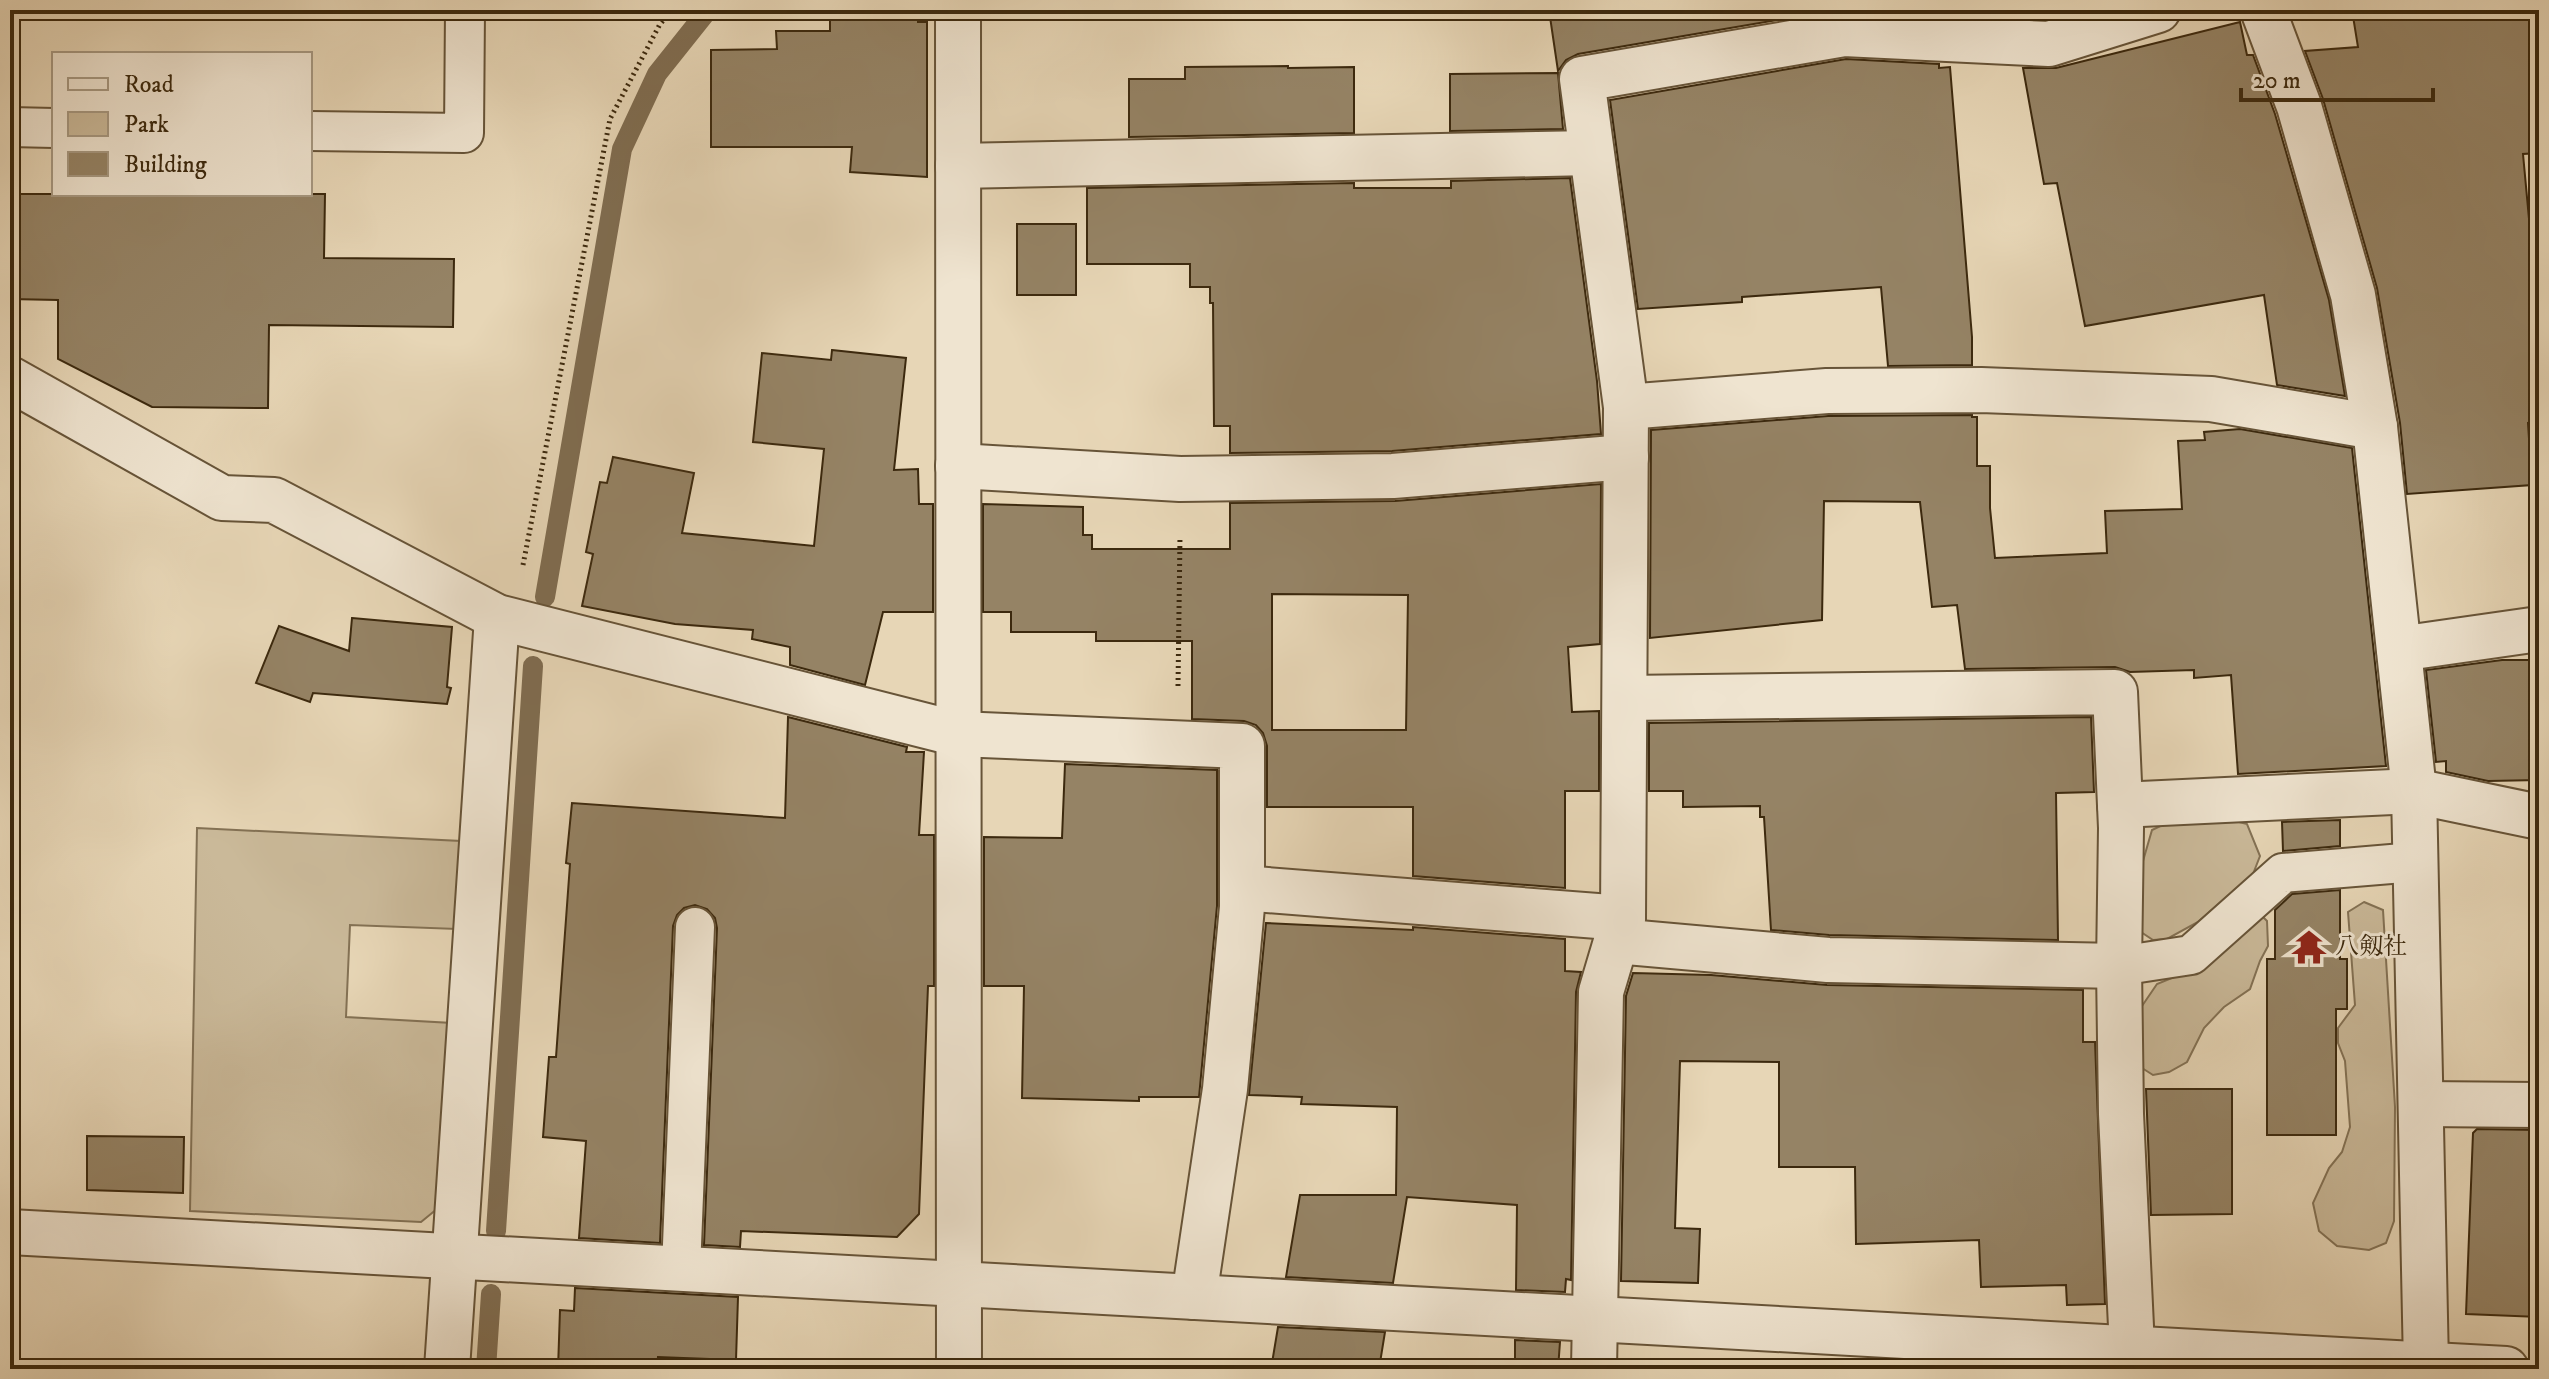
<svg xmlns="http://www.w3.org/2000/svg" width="2549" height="1379" font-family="'IM FELL DW Pica','Noto Serif JP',serif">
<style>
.green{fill:#cab999;stroke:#837154;stroke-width:2}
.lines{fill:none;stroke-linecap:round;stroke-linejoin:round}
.stream{stroke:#806d51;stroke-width:20}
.building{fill:#958365;stroke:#3c290e;stroke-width:2;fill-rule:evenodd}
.service-casing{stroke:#675438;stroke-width:42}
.minor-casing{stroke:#675438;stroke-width:48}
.path{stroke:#3c290e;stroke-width:5;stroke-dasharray:2 4;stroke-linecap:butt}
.service{stroke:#efe4d0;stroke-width:38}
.minor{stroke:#efe4d0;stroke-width:44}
.labels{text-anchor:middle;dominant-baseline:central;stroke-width:6;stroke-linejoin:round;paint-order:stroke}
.poi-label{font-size:24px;fill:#3c290e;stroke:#efe4d0;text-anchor:start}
</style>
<rect width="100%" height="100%" fill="#e7d6b6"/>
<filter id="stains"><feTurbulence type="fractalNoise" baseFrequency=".0025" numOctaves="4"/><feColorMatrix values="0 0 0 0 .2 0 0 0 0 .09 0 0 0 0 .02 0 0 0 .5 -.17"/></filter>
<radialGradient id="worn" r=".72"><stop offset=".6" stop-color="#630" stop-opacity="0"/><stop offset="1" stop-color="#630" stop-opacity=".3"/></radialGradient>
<g class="green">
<path d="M 2227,819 L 2247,824 L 2260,856 L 2253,874 L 2198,922 L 2167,939 L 2153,940 L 2141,932 L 2143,861 L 2152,830 L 2171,821 Z"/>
<path d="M 197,828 L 461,841 L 457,929 L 350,925 L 346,1017 L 452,1023 L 443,1204 L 421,1222 L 190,1211 Z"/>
<path d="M 2364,902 L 2383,910 L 2395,1107 L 2394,1221 L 2386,1243 L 2369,1250 L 2337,1246 L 2319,1231 L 2313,1203 L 2329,1168 L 2342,1152 L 2350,1127 L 2345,1061 L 2338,1043 L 2338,1028 L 2355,1005 L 2348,912 Z"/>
<path d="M 2260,914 L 2267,921 L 2268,946 L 2260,961 L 2250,989 L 2224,1007 L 2204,1028 L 2187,1062 L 2169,1072 L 2153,1075 L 2142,1068 L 2138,1046 L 2142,1006 L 2157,984 L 2199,967 Z"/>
</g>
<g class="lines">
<g class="stream">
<path d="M 545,597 L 622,149 L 657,74 L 708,10"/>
<path d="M 496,1231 L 533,666"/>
<path d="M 486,1369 L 491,1294"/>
</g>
</g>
<g class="building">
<path d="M 830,10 L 918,10 L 918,22 L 927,22 L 927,177 L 850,172 L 852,147 L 711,147 L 711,50 L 777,49 L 776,31 L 830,31 Z"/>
<path d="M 1549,10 L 1836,10 L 1578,54 L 1566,60 L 1558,71 Z"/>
<path d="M 2352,10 L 2539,10 L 2539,153 L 2523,154 L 2539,327 L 2539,422 L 2528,423 L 2532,485 L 2407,494 L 2400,423 L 2377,288 L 2323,99 L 2305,51 L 2358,47 Z"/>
<path d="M 2240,22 L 2247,55 L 2253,55 L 2275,114 L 2329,300 L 2345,396 L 2277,385 L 2264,295 L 2085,326 L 2057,183 L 2044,184 L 2023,68 L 2056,68 Z"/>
<path d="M 1846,59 L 1939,64 L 1939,68 L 1950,67 L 1972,337 L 1972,365 L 1888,366 L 1881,287 L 1742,297 L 1742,302 L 1638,309 L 1610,100 Z"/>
<path d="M 1288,66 L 1288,68 L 1354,67 L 1354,133 L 1129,137 L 1129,79 L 1185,79 L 1185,67 Z"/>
<path d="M 1558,73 L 1563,129 L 1450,131 L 1450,74 Z"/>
<path d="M 1570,178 L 1597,381 L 1601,434 L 1392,451 L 1230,453 L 1230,426 L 1214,426 L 1213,303 L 1210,303 L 1210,287 L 1190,287 L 1190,264 L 1087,264 L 1087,188 L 1354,183 L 1354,188 L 1451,188 L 1451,181 Z"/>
<path d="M 10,194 L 325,194 L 324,258 L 454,259 L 453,327 L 269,325 L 268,408 L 152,407 L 58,359 L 58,300 L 10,299 Z"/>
<rect x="1017" y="224" width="59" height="71"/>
<path d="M 832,350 L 906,358 L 894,470 L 918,469 L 919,504 L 933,504 L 933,612 L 883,612 L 865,685 L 790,665 L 790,647 L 752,639 L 753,630 L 675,624 L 582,606 L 593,554 L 586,552 L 600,482 L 607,483 L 613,457 L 694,473 L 682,533 L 814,546 L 824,449 L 753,442 L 762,353 L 831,360 Z"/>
<path d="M 1972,415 L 1972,417 L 1977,417 L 1977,466 L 1990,466 L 1990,508 L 1995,558 L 2107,553 L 2105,511 L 2182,509 L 2178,441 L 2205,440 L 2204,432 L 2240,429 L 2352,448 L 2386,766 L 2238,774 L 2231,675 L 2194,678 L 2194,670 L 2130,672 L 2115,667 L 1965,669 L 1957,605 L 1932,607 L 1920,502 L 1824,501 L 1822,620 L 1650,638 L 1651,430 L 1828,416 Z"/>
<path d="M 1601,484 L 1600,644 L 1568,647 L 1572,712 L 1599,711 L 1599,791 L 1565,791 L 1565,888 L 1413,876 L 1413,807 L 1267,807 L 1267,746 L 1263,733 L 1256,725 L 1244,721 L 1192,719 L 1192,641 L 1096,641 L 1096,632 L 1011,632 L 1011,612 L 983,612 L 983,504 L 1083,507 L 1083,535 L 1092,535 L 1092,549 L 1230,549 L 1230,503 L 1395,501 ZM 1272,594 L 1408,595 L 1406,730 L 1272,730 Z"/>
<path d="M 352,618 L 452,627 L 447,687 L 451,688 L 447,704 L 313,693 L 310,702 L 256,683 L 279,626 L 349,651 Z"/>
<path d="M 2502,660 L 2539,660 L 2539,780 L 2488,781 L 2446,772 L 2446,761 L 2436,762 L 2426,670 Z"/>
<path d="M 788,717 L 907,747 L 906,752 L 924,752 L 919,835 L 934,835 L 934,986 L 928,986 L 919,1214 L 897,1237 L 741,1231 L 740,1247 L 704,1245 L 717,928 L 715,918 L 707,909 L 695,905 L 684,908 L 677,915 L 673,926 L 660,1243 L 579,1238 L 586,1141 L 543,1137 L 549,1057 L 556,1057 L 570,864 L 566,863 L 572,803 L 785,818 Z"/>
<path d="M 2091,717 L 2094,792 L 2056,793 L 2058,940 L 1829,935 L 1771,930 L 1764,817 L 1760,817 L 1760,806 L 1683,807 L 1683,791 L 1649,791 L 1649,723 Z"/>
<path d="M 1065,764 L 1217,770 L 1217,906 L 1199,1097 L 1139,1097 L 1139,1101 L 1022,1098 L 1024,986 L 984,986 L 984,837 L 1062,838 Z"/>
<path d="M 2340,820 L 2340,846 L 2283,851 L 2282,822 Z"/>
<path d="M 2340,890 L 2340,959 L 2347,959 L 2347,1009 L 2336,1009 L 2336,1135 L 2267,1135 L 2267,959 L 2275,959 L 2275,910 L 2292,894 Z"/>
<path d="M 1266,923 L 1413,930 L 1413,927 L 1565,939 L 1565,971 L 1581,972 L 1576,992 L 1571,1280 L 1566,1279 L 1565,1292 L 1516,1290 L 1517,1205 L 1407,1197 L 1393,1283 L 1286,1277 L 1300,1195 L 1396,1195 L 1397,1107 L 1301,1104 L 1302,1097 L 1249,1095 Z"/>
<path d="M 1633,973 L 1711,975 L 1827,985 L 2083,990 L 2083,1042 L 2095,1042 L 2105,1304 L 2067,1305 L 2066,1285 L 1981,1287 L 1979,1240 L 1856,1244 L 1855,1167 L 1779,1167 L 1779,1062 L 1680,1061 L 1675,1228 L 1700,1229 L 1698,1283 L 1621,1281 L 1626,996 Z"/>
<path d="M 2146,1089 L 2232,1089 L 2232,1214 L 2151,1215 Z"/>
<path d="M 2477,1129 L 2539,1130 L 2539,1317 L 2466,1314 L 2473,1133 Z"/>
<path d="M 87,1136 L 184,1137 L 183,1193 L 87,1190 Z"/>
<path d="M 575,1288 L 738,1297 L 736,1360 L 658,1357 L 657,1369 L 558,1369 L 560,1310 L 574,1311 Z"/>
<path d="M 1278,1327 L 1385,1332 L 1379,1369 L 1271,1369 Z"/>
<path d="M 1515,1340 L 1560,1342 L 1558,1369 L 1515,1369 Z"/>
</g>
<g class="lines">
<g class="service-casing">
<g id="service">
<path d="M 10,127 L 54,128"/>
<path d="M 310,131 L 464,133 L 465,10"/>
<path d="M 2119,966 L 2191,955 L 2283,873 L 2415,862"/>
<path d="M 681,1269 L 695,927"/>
</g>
</g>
<g class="minor-casing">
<g id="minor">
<path d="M 958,10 L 959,1369"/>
<path d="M 2263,10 L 2299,106 L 2353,295 L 2375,427 L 2414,791 L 2426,1365"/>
<path d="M 958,166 L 1591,153"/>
<path d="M 10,379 L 222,498 L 274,500 L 497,617 L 958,734 L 1242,746 L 1242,907 L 1225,1089 L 1194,1297"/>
<path d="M 1626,407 L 1827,391 L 1981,390 L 2211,399 L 2375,427"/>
<path d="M 958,466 L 1180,479 L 1393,476 L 1626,457"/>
<path d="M 2399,649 L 2539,629"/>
<path d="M 1625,698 L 2115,692 L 2121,828 L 2119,966 L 2121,1114 L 2132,1348"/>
<path d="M 2120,805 L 2414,791 L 2539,817"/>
<path d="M 1242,888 L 1623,918"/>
<path d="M 1616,941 L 1828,960 L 2119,966"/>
<path d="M 2422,1104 L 2539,1105"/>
<path d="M 10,1232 L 2506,1369"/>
<path d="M 447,1369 L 497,617"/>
<path d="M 1594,1369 L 1601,992 L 1623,918 L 1626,407 L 1582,79 L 1844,34 L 2049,44 L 2158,10"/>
</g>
</g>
<g class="path">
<path d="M 523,565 L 610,119 L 660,24 L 673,10"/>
<path d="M 1178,686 L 1180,536"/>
</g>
<use href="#service" class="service"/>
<use href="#minor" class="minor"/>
</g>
<defs>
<g id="temple-bare" transform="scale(2.76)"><path d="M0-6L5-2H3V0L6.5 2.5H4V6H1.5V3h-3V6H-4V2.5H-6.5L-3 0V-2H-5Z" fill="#8f2418" stroke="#efe4d0" stroke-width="2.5" paint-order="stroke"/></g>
</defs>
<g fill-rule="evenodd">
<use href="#temple-bare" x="2309" y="947"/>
</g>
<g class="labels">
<g class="poi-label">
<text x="2335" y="947">八剱社</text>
</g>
</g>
<rect width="2549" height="1379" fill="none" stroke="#e7d6b6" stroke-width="40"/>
<rect x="12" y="12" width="2525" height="1355" fill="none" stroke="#3c290e" stroke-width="4"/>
<rect x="20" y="20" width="2509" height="1339" fill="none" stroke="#3c290e" stroke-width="2"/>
<rect x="52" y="52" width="260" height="144" fill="#efe4d0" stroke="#a79982" stroke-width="2"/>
<rect x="68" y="78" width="40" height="12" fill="#efe4d0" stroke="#a79982" stroke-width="2"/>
<text x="124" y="92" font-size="24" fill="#3c290e">Road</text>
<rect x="68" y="112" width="40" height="24" fill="#cab999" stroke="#a79982" stroke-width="2"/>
<text x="124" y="132" font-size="24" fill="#3c290e">Park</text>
<rect x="68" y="152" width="40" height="24" fill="#958365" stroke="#a79982" stroke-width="2"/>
<text x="124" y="172" font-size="24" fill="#3c290e">Building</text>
<path d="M2241 88v12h192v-12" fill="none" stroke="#3c290e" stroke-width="4"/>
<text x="2253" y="88" font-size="24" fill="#3c290e" stroke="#efe4d0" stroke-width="6" paint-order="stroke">20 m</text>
<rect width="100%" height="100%" filter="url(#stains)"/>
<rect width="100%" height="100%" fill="url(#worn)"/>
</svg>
